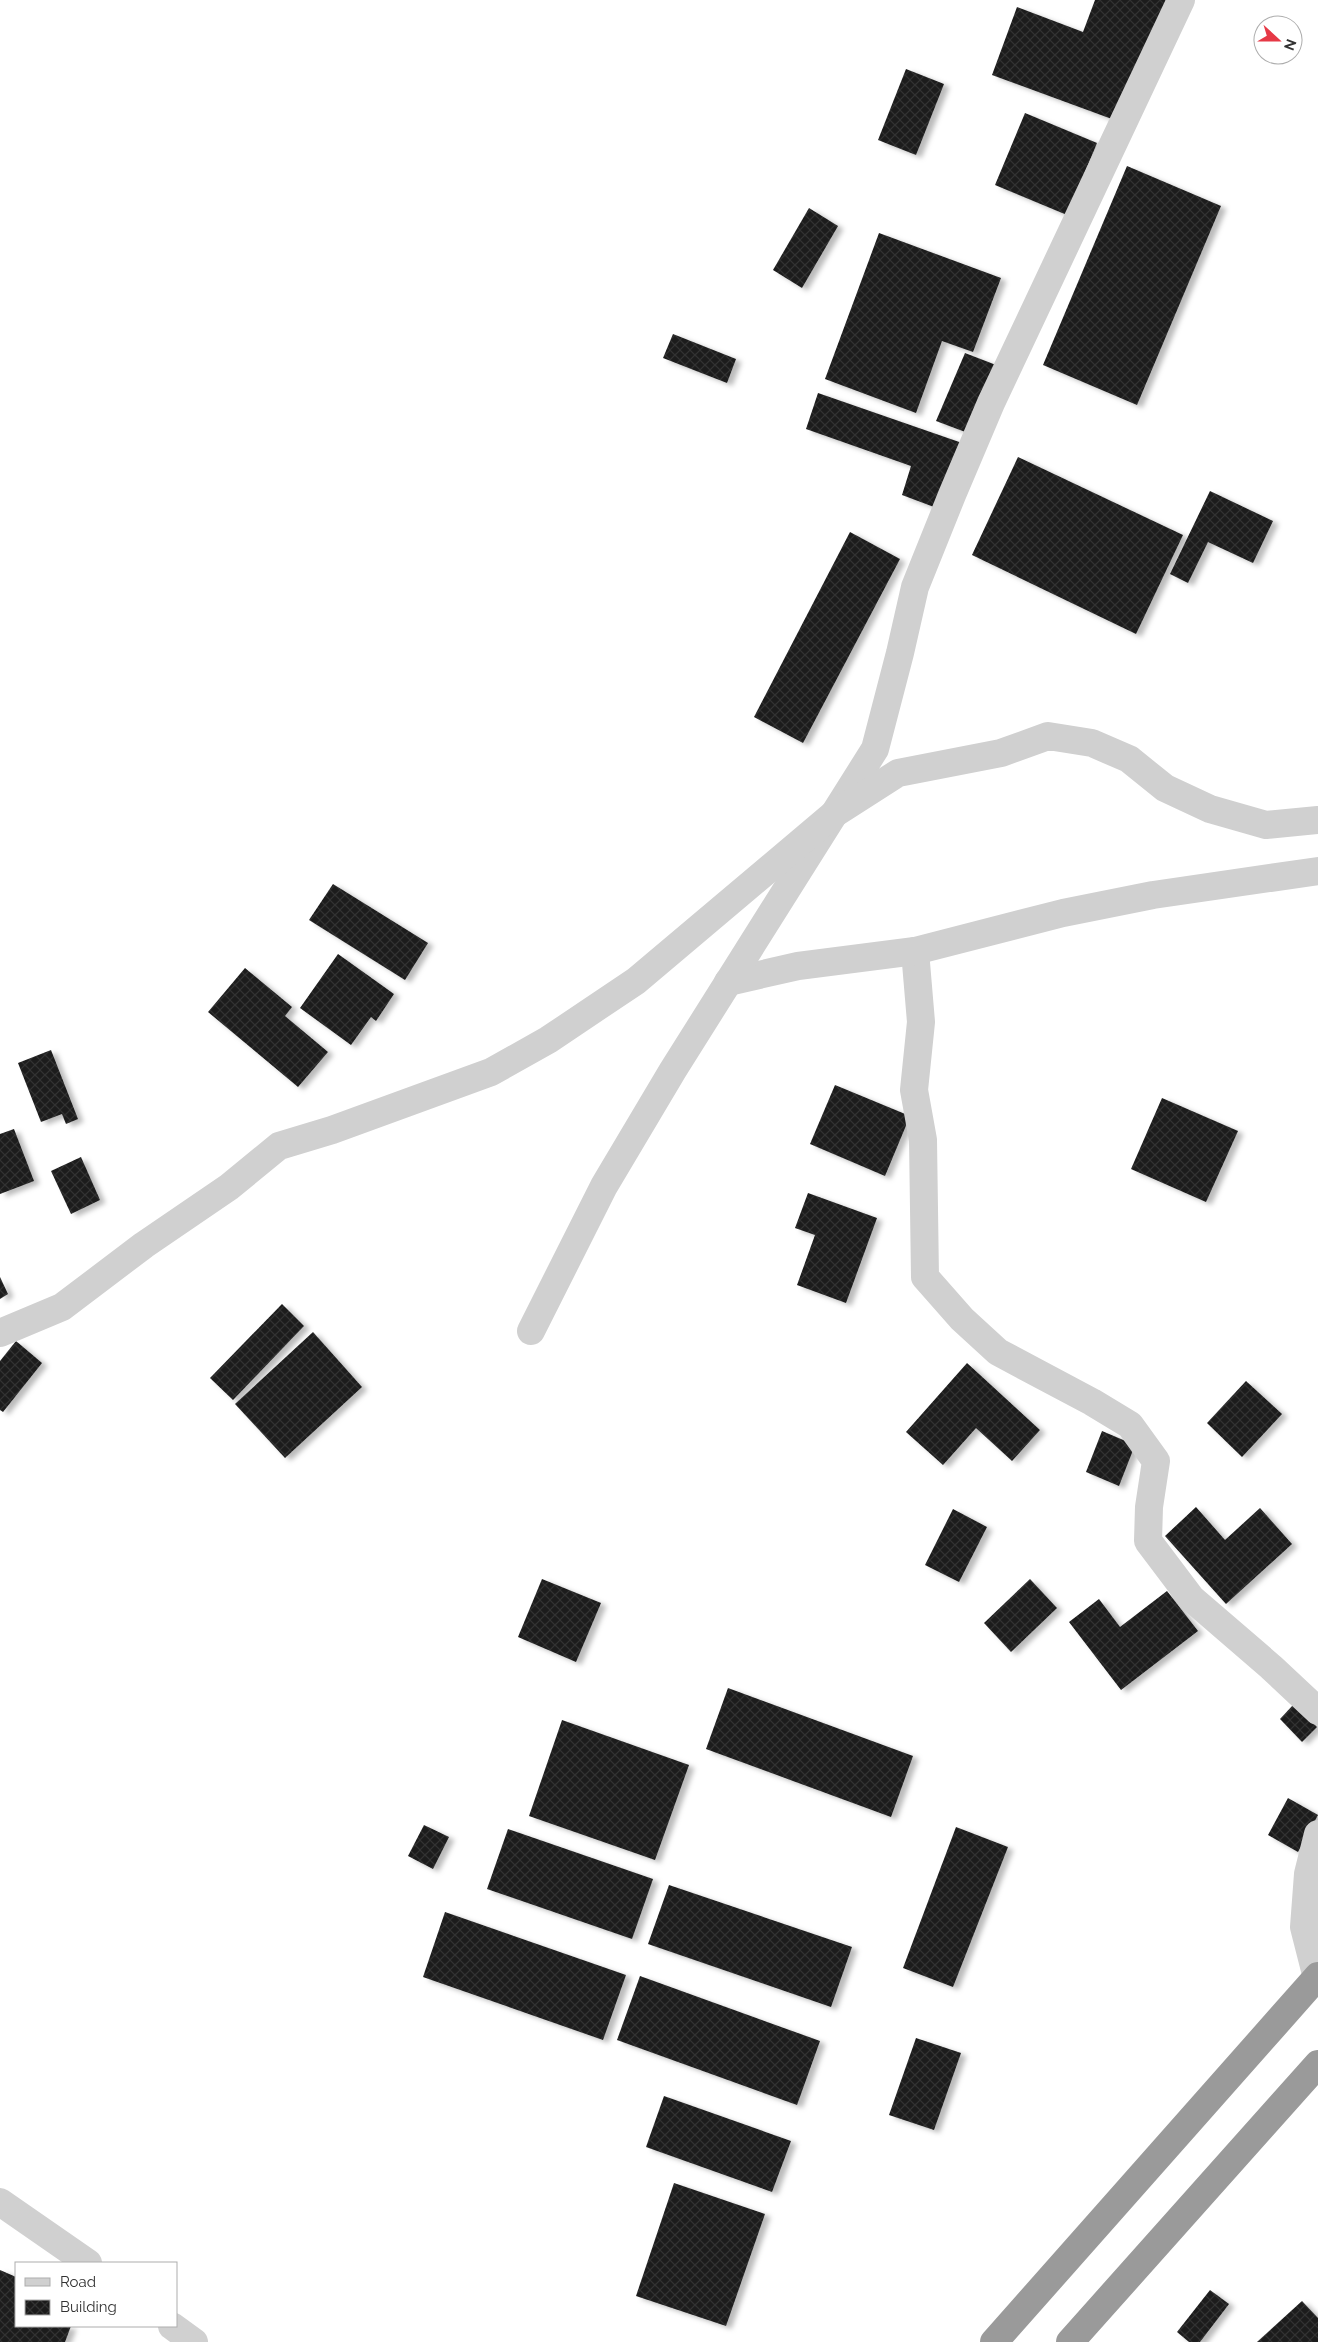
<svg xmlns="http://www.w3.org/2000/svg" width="1318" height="2342" font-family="Raleway,sans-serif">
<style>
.building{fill:url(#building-cross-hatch);filter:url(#shadow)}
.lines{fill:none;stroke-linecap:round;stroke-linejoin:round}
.street{stroke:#d0d0d0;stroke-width:28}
.highway{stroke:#9a9a9a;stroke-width:28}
</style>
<defs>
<pattern id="building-cross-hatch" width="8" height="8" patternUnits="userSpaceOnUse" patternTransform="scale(1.25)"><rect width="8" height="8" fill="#1a1a1a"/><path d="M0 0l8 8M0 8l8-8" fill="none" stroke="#333"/></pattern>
<filter id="shadow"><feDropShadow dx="5.5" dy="3" stdDeviation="2.5" flood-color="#0004"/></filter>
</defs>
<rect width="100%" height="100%" fill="#fff"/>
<g class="building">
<path d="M 1095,0 L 1166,0 L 1120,122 L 992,75 L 1017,7 L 1083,32 Z"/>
<path d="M 906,69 L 944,84 L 916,155 L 878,140 Z"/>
<path d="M 1025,113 L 1097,143 L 1067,215 L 995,185 Z"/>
<path d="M 1127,166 L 1221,206 L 1137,405 L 1043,365 Z"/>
<path d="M 809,208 L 838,226 L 802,288 L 773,270 Z"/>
<path d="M 879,233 L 1001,278 L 973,352 L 942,341 L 916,413 L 825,379 Z"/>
<path d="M 673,334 L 736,359 L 727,383 L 663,358 Z"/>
<path d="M 965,353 L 996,365 L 968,433 L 936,421 Z"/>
<path d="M 818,393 L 965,444 L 942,510 L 902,495 L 911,466 L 806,429 Z"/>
<path d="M 1018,457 L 1183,535 L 1136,634 L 972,555 Z"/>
<path d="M 1210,491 L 1273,521 L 1253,563 L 1208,542 L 1188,583 L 1170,574 Z"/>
<path d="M 850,532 L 900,559 L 803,743 L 754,717 Z"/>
<path d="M 333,884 L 428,943 L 405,980 L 309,920 Z"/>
<path d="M 338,954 L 394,994 L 376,1021 L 371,1017 L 351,1045 L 300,1008 Z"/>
<path d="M 245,968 L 292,1007 L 285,1016 L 328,1052 L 298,1087 L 208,1012 Z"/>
<path d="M 51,1050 L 78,1119 L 66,1124 L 62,1114 L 41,1122 L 18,1063 Z"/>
<path d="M 835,1085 L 910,1116 L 885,1176 L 810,1144 Z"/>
<path d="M 1162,1098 L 1238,1131 L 1206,1202 L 1131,1169 Z"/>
<path d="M 14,1129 L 34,1181 L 0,1194 L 0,1134 Z"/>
<path d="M 81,1157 L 100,1200 L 71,1214 L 51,1171 Z"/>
<path d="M 808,1193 L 877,1218 L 846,1303 L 797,1285 L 815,1235 L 795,1228 Z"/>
<path d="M 0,1277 L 8,1294 L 0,1299 Z"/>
<path d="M 282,1304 L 304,1326 L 233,1400 L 210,1378 Z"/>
<path d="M 313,1332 L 362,1387 L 285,1458 L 235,1404 Z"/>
<path d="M 16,1341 L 42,1363 L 3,1412 L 0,1410 L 0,1361 Z"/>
<path d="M 967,1363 L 1040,1430 L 1012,1461 L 976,1428 L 943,1465 L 906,1432 Z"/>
<path d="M 1246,1381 L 1282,1414 L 1242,1457 L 1207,1423 Z"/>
<path d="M 1102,1431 L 1135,1445 L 1119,1486 L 1086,1472 Z"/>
<path d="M 1196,1507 L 1225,1540 L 1260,1508 L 1292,1544 L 1226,1604 L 1165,1536 Z"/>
<path d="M 953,1509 L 987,1527 L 959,1582 L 925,1565 Z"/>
<path d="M 542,1579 L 601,1603 L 576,1662 L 518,1637 Z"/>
<path d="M 1030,1579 L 1057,1608 L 1011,1652 L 984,1623 Z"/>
<path d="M 1167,1591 L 1198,1631 L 1121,1690 L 1069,1622 L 1099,1599 L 1120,1627 Z"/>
<path d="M 728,1688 L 913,1756 L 891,1817 L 706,1749 Z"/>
<path d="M 1294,1704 L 1317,1727 L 1302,1742 L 1280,1719 Z"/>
<path d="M 562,1720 L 689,1765 L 655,1860 L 529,1816 Z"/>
<path d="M 1288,1798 L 1318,1815 L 1298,1852 L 1268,1835 Z"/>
<path d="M 424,1825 L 449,1837 L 433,1869 L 408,1856 Z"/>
<path d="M 956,1827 L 1008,1847 L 953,1987 L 903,1968 Z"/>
<path d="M 508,1829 L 653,1879 L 632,1939 L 487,1889 Z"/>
<path d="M 669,1885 L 852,1947 L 831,2007 L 648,1944 Z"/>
<path d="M 445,1912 L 626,1975 L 603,2040 L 423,1977 Z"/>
<path d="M 640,1976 L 820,2041 L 797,2105 L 617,2040 Z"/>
<path d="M 916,2038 L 961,2053 L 934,2130 L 889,2115 Z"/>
<path d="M 664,2096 L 791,2141 L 772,2192 L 646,2147 Z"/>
<path d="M 674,2183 L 765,2214 L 726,2326 L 636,2296 Z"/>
<path d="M 0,2270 L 16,2277 L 16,2326 L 71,2326 L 65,2342 L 0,2342 Z"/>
<path d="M 1210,2290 L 1229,2304 L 1200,2342 L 1189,2342 L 1177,2332 Z"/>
<path d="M 1302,2301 L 1318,2318 L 1318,2342 L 1257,2342 Z"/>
</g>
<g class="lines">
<g class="street">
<path d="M 915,951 L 921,1022 L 914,1090 L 923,1140 L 925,1277 L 962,1319 L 998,1352 L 1092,1402 L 1130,1425 L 1156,1461 L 1149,1507 L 1148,1541 L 1191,1598 L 1271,1667 L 1318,1711"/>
<path d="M 728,982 L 798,966 L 915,951 L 1063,913 L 1153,895 L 1318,871"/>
<path d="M 531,1331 L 604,1186 L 673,1070 L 875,749 L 900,653 L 915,587 L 952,495 L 991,403 L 1181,0"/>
<path d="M 0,1333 L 62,1307 L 144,1245 L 229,1187 L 279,1146 L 332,1130 L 491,1072 L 548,1040 L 636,981 L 834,814 L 898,773 L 1001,753 L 1048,736 L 1092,743 L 1129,759 L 1165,788 L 1210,809 L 1266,825 L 1318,820"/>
<path d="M 1317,1978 L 1304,1927 L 1308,1874 L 1318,1834"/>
<path d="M 0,2202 L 88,2263"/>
<path d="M 172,2326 L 194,2342"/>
</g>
<g class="highway">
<path d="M 994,2342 L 1318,1976"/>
<path d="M 1070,2342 L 1318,2064"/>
</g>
</g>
<rect x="15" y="2262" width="162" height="65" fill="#ffffff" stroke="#adadad"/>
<rect x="25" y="2278" width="25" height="8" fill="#d0d0d0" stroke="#adadad"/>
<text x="60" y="2287" font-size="15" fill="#333333">Road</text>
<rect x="25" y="2300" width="25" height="15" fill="url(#building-cross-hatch)" stroke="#adadad"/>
<text x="60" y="2312" font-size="15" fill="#333333">Building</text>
<g transform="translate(1278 40) rotate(111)"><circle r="24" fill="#ffffff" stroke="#adadad"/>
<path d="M0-4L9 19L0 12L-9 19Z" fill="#e63946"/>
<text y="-8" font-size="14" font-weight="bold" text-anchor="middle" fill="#333333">N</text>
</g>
</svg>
